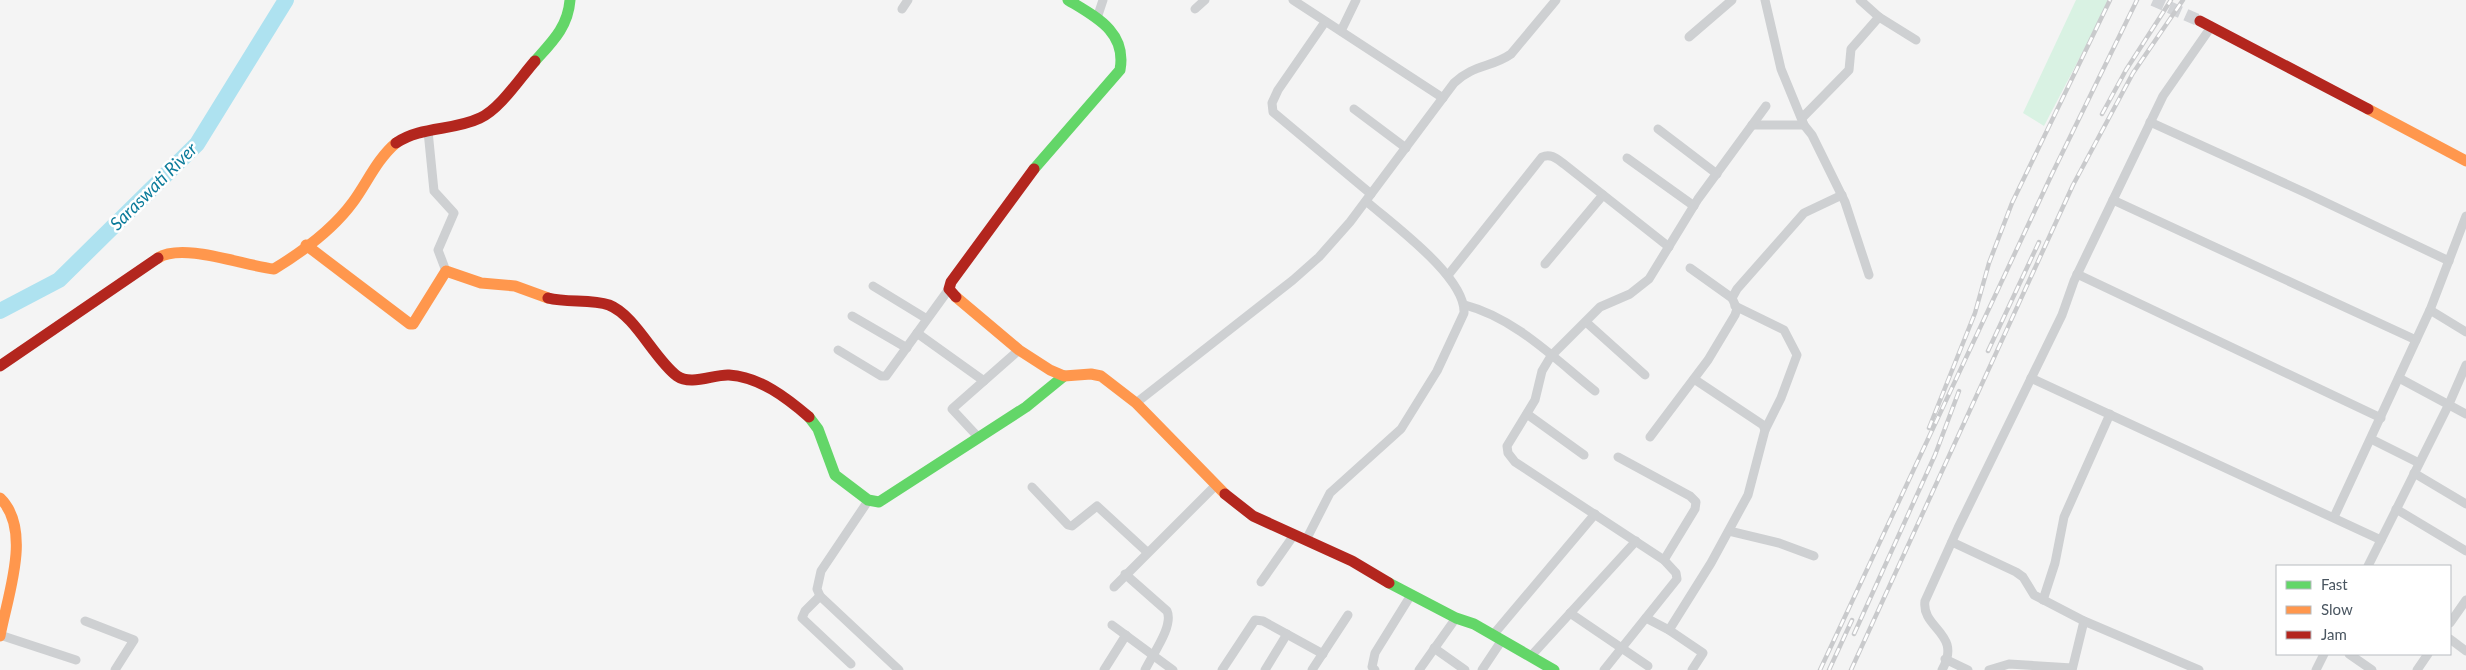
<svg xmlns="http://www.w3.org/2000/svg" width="2466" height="670" font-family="Lato,sans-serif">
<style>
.green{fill:#d9f2e3}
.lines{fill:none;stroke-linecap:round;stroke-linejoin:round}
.river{stroke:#aee2f0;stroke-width:16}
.secondary-tunnel{stroke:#d2d4d7;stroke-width:12;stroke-dasharray:12 6;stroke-linecap:butt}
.street{stroke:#ced0d2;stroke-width:9}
.fast{stroke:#63d668;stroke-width:11}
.slow{stroke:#ff974d;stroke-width:11}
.jam{stroke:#b3261e;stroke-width:11}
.rail-casing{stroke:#c9cacc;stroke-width:4.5}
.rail{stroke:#fff;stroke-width:2.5;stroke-dasharray:8;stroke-linecap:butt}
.labels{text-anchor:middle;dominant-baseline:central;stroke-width:5;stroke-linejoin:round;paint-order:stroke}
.water-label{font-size:18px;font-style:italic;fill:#0c7c9b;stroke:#fff}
</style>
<rect width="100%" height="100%" fill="#f4f4f4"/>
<path class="green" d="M 2076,0 L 2110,0 L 2044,126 L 2023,113 Z"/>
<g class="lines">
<path class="river" d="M 0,311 L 59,280 L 197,144 L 286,0"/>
<path class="secondary-tunnel" d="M 2153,0 L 2200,21"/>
<g class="street">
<path d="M 1293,0 L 1443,98"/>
<path d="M 1765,0 L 1781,69 L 1804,125 L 1812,135 L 1845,202 L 1869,275"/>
<path d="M 1860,0 L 1879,17 L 1916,40"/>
<path d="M 902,9 L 908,0"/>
<path d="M 1195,9 L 1205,0"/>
<path d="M 1097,18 L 1103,0"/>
<path d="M 1325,22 L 1278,90 L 1272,103 L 1273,112 L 1371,194"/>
<path d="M 1341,31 L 1356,0"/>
<path d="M 1689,37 L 1732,0"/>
<path d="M 1354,109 L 1406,148"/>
<path d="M 1802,118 L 1849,70 L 1851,49 L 1879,17"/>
<path d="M 2150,122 L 2306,193 L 2449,261"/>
<path d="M 1752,125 L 1804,125"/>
<path d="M 1658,129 L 1717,174"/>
<path d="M 428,131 L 434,191 L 454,213 L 438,250 L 446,271"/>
<path d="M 1627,158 L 1694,206"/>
<path d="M 2113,200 L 2416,340"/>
<path d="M 1545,264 L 1603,195"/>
<path d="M 1690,268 L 1732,298"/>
<path d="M 1449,274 L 1542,157 C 1551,153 1557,159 1564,164 L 1669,247"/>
<path d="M 2077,274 L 2381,418"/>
<path d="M 873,286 L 927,319"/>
<path d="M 1465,305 C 1515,318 1555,359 1595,391"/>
<path d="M 1735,306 L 1784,330 L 1797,355 L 1781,398 L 1765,430"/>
<path d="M 2430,310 L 2466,332"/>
<path d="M 852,316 L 907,348"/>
<path d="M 1586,322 L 1645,375"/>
<path d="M 917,333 L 984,381"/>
<path d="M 838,350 L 881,376 L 886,376 L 949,289"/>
<path d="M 2031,378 L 2381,540"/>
<path d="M 2399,378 L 2466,414"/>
<path d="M 1136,403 L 1293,280 L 1319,257 L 1350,222 L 1454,83 C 1472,65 1493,67 1511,54 L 1556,0"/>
<path d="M 1527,414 L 1584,455"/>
<path d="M 1650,437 L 1708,360 L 1735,315 L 1737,309 L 1732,298 L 1737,289 L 1804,213 L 1842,195"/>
<path d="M 979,438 L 952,409 L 1019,350"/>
<path d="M 2371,439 L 2419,463"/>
<path d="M 1618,457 L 1690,496 L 1696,502 L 1695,509 L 1664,560"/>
<path d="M 2414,473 L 2466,504"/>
<path d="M 1032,487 L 1068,525 L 1072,526 L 1097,506 L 1147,552"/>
<path d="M 868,501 L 821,571 L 817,589 L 820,596 L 899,670"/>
<path d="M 2396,509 L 2466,551"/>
<path d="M 2334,517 L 2430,310 L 2466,216"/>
<path d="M 1729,531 L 1779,543 L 1814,556"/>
<path d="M 1306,540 L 1330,493 L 1401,429 L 1437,371 L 1464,313 C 1466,277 1392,224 1366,201"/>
<path d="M 1952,542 L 2016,572 L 2023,577 L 2034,595 L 2084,621 L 2199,670"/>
<path d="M 2368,566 L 2449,404 L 2466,365"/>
<path d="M 1125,574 L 1167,611 C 1174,626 1152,655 1145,670"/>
<path d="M 1261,582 L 1294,535"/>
<path d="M 1114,587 L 1215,486"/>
<path d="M 820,596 L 805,611 L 802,618 L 851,664"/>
<path d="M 2043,600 L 2055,563 L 2064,517 L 2110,414"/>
<path d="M 1570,613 L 1648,666"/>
<path d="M 1646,618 L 1669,630 L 1703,653 L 1692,670"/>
<path d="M 85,621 L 134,640 L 115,670"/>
<path d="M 2450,623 L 2466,600"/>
<path d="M 1112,625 L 1173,670"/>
<path d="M 1669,630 L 1711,563 L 1748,495 L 1765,430 L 1763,425 L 1694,379"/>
<path d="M 0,635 L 76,660"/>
<path d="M 1493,635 L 1595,514"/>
<path d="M 2450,639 L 2466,651"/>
<path d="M 1434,648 L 1465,670"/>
<path d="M 2349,654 L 2372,670"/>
<path d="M 1531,656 L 1636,541"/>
<path d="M 1945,659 L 1968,670"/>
<path d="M 1104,670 L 1126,635"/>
<path d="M 1222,670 L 1255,620 L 1263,621 L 1323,654"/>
<path d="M 1265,670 L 1287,634"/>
<path d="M 1312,670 L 1348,615"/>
<path d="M 1375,670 L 1372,667 L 1375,653 L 1411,595"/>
<path d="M 1419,670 L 1456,618"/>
<path d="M 1482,670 L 1502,640"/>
<path d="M 1604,670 L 1677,579 L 1676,573 L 1664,560 L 1515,462 L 1508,453 L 1507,446 L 1535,400 L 1542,371 L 1551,356 L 1600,307 L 1630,294 L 1649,279 L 1698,199 L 1766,106"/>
<path d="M 1942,670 C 1963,633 1921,629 1925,601 L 1958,528 L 2062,315 L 2074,281 L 2163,96 L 2211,27"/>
<path d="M 1989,670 L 2009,664 L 2072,668"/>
<path d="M 2072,670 L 2084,621"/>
<path d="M 2316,670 L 2324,654"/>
<path d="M 2417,670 L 2428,654"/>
</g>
<g class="fast">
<path d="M 535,61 C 552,42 568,27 570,0"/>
<path d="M 1034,169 L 1120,70 C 1127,32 1096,17 1068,0"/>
<path d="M 809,417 L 818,429 L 835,475 L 868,500 L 879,502 L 1026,407 L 1064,376"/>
<path d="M 1389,583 L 1456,618 L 1474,624 L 1554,670"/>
</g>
<g class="slow">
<path d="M 2368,109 L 2466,161"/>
<path d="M 306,245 L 410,324 L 413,324 L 446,271 L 481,283 L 515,286 L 548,298"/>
<path d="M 158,258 C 183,242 245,266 274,269 C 302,252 334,228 353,202 C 367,183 377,159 396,143"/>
<path d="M 956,297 L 1019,350 L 1050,370 L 1064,376 L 1091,374 L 1101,376 L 1136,403 L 1225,494"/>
<path d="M 0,498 C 33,530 7,597 0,636"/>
</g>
<g class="jam">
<path d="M 2200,21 L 2368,109"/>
<path d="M 396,143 C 421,126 453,131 480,118 C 500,109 520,78 535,61"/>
<path d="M 956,297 L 949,289 L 951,282 L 1034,169"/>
<path d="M 548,298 C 567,303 591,299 609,305 C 635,315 655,360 677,376 C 691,386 714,374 729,375 C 760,377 787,398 809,417"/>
<path d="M 0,366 L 158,258"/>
<path d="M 1225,494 L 1253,516 L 1352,561 L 1389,583"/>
</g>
<g class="rail-casing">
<g id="rail">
<path d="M 2102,114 L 2126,70 L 2171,0"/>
<path d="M 1988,351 L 2039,242"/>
<path d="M 1929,428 L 1975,313 L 1989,263 L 2012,203 L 2110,0"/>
<path d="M 1854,634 L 1935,455 L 1959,391"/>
<path d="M 1820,670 L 2051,176 L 2137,0"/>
<path d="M 1829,670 L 1852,620"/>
<path d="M 1851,670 L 2073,185 L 2133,73 L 2183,0"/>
</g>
</g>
<use href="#rail" class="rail"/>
</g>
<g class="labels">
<g class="water-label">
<text transform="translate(153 186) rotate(-45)">Saraswati River</text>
</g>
</g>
<rect x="2276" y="565" width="175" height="90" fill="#ffffff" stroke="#b7bbc0"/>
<rect x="2286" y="581" width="25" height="8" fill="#63d668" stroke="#b7bbc0"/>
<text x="2321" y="590" font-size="15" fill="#4a5661">Fast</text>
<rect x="2286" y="606" width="25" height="8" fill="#ff974d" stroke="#b7bbc0"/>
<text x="2321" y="615" font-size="15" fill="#4a5661">Slow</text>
<rect x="2286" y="631" width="25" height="8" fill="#b3261e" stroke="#b7bbc0"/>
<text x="2321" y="640" font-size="15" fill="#4a5661">Jam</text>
</svg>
